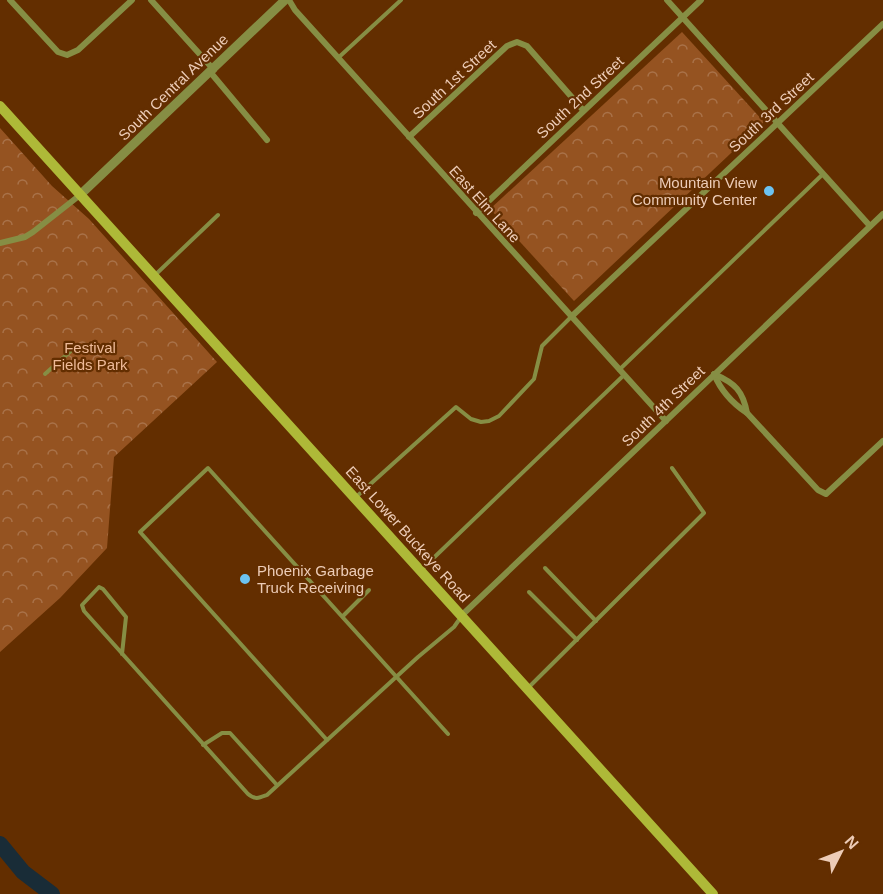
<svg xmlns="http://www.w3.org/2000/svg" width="883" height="894" font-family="Helvetica,sans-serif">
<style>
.park{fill:url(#park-crowns)}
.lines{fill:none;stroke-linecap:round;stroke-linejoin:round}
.river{stroke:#192c37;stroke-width:16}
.service{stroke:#868e44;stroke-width:4}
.minor{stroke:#868e44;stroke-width:6}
.tertiary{stroke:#868e44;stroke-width:9}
.secondary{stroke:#aeb938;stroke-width:10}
.poi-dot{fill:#6cc3f2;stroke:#632e00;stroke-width:2}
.labels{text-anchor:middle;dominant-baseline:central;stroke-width:4.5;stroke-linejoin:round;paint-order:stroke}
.street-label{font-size:15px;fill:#edccb7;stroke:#632e00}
.poi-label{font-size:15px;fill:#edccb7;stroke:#632e00;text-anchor:end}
.park-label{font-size:15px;fill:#eeba98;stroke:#632e00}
</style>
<defs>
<pattern id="park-crowns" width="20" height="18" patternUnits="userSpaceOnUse" patternTransform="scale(1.5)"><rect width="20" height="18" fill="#955321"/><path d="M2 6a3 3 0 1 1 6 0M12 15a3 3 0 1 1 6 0" fill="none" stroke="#a97249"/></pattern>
</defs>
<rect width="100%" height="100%" fill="#632e00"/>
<g class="park">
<path d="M 682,32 L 764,122 L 574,301 L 490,209 Z"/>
<path d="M 0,128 L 52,186 L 89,219 L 217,362 L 114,457 L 107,548 L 60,598 L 0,652 Z"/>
</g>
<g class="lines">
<path class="river" d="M 0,844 L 23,872 L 52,894"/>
<g class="service">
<path d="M 338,58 L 401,0"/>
<path d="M 154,276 L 218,215"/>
<path d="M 619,370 L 823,174"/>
<path d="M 45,374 L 73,349"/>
<path d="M 356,497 L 456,407 L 471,419 L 481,422 L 489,421 L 499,416 L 534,379 L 542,346 L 571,317"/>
<path d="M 545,568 L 596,621"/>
<path d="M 421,570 L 624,375"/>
<path d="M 529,592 L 577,640"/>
<path d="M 343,616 L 369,590"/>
<path d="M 122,654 L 126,617 L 103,589 L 99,587 L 82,605 L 84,611 C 138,672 193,733 248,794 C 255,800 259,798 267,795 L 418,657 L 454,627 L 461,617"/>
<path d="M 528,688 L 704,513 L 672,468"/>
<path d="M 327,740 L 140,532 L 208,468 L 448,734"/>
<path d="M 203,745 L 222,733 L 230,733 L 277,785"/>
</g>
<g class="minor">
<path d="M 10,0 L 58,52 L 67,55 L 78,50 L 132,0"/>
<path d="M 151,0 L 214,70"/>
<path d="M 289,0 L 295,10 L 666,421"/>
<path d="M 667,0 L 870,226"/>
<path d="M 211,73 L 267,140"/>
<path d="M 409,137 L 507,46 L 517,42 L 527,46 L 583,110"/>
<path d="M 476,213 L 701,0"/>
<path d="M 0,243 L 25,237 L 33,232 L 80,195"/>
<path d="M 571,317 L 883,24"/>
<path d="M 714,374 C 721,391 732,403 747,413 L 818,490 L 826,494 L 883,441"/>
<path d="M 714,374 C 735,383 743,391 747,413"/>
<path d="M 461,616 L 883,214"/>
</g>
<path class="tertiary" d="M 80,195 L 285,0"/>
<path class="secondary" d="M 0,106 L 713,894"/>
</g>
<g class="poi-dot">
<circle cx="769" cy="191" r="6"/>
<circle cx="245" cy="579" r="6"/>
</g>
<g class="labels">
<g class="street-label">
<text transform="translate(454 79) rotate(-43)">South 1st Street</text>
<text transform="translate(173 87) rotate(-44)">South Central Avenue</text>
<text transform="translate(580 97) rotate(-43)">South 2nd Street</text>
<text transform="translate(771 112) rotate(-43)">South 3rd Street</text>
<text transform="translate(485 204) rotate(48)">East Elm Lane</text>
<text transform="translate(663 406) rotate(-44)">South 4th Street</text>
<text transform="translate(408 534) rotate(48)">East Lower Buckeye Road</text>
</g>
<g class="poi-label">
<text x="757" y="182">Mountain View<tspan x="757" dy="17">Community Center</tspan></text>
<text x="257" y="570" text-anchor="start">Phoenix Garbage<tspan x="257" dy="17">Truck Receiving</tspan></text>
</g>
<g class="park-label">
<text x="90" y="347">Festival<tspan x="90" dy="17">Fields Park</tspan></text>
</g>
</g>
<g transform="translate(841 852) rotate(48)" stroke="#632e00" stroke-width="4.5" paint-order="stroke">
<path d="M0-4.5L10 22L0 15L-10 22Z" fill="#edccb7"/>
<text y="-9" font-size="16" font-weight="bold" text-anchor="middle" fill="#edccb7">N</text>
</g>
</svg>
